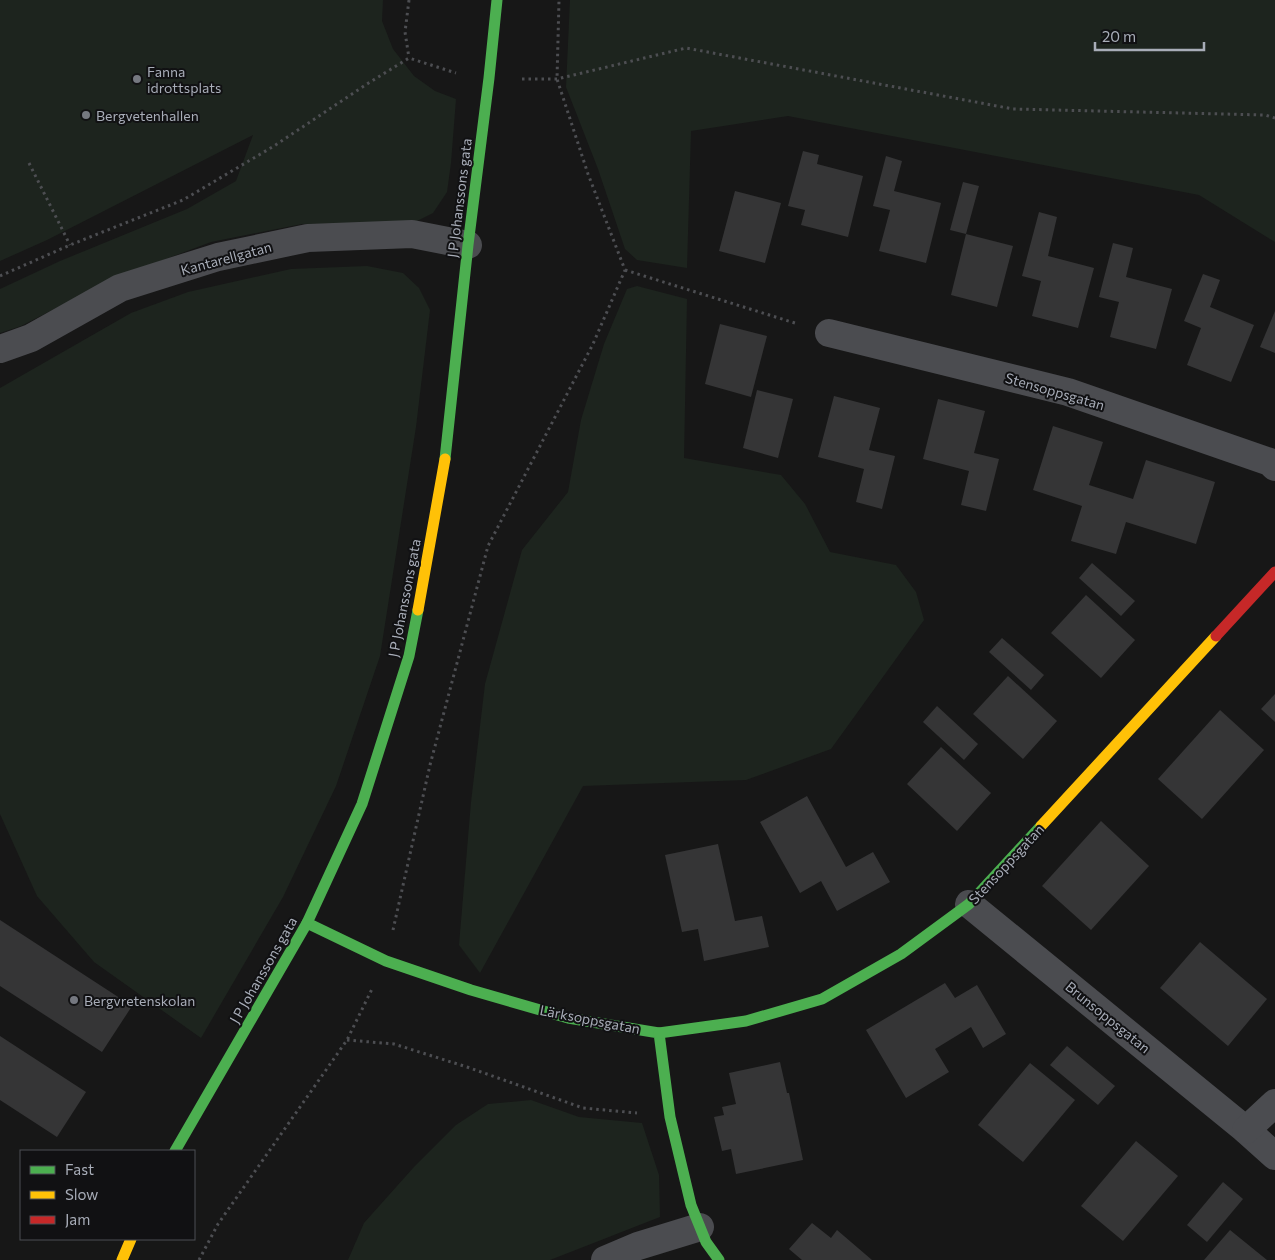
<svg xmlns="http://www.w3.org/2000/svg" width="1275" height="1260" font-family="Commissioner,sans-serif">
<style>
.green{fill:#1d241e}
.building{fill:#353536}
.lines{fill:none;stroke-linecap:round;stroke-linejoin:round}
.path{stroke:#4d4e52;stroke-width:3;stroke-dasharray:2.5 4;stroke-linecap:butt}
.street{stroke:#4b4c50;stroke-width:28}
.fast{stroke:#4caf50;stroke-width:11}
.slow{stroke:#ffc107;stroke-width:11}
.jam{stroke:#c62828;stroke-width:11}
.poi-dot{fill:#757880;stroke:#111113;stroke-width:2}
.labels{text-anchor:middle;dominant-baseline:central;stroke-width:4;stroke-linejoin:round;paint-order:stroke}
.poi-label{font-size:14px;fill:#a8adb8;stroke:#111113;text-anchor:start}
.street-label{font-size:14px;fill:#a8adb8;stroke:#111113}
</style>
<rect width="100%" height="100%" fill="#171717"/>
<g class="green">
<path d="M 0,0 L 383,0 L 382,21 L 393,49 L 414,76 L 435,91 L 456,99 L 451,163 L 447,192 L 433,213 L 413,223 L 302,224 L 211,242 L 115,278 L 21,326 L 0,333 L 0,289 L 60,261 L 187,209 L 236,181 L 253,135 L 47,240 L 0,261 Z"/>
<path d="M 570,0 L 1275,0 L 1275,242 L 1199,195 L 788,116 L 691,131 L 687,268 L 637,260 L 625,249 L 598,169 L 566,87 Z"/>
<path d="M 367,266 L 403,273 L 419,288 L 430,310 L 416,427 L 380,656 L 336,786 L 283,897 L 201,1038 L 94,962 L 37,896 L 0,814 L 0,388 L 131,313 L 188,292 L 291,269 Z"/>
<path d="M 637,286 L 687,299 L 684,458 L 781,475 L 805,504 L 830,552 L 896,565 L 916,592 L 924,620 L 831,749 L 746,780 L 583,786 L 480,973 L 459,945 L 471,802 L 485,684 L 522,550 L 568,492 L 581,420 L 604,344 L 627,289 Z"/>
<path d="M 531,1100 L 579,1117 L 642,1123 L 659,1175 L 660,1217 L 550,1260 L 348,1260 L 364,1223 L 414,1167 L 456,1125 L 488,1104 Z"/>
</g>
<g class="building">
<path d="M 803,151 L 819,155 L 817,164 L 863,176 L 848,237 L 801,225 L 805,210 L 788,206 Z"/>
<path d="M 886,156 L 902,161 L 894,191 L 941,203 L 926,263 L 879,251 L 890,210 L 873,206 Z"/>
<path d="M 963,182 L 979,186 L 966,234 L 950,230 Z"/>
<path d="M 735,191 L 781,203 L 765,263 L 719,251 Z"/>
<path d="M 1039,212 L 1057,217 L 1048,256 L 1094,268 L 1078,328 L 1032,316 L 1041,281 L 1022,276 Z"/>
<path d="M 966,234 L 1013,246 L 997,307 L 951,295 Z"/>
<path d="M 1113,243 L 1133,248 L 1126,277 L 1172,289 L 1156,349 L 1110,337 L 1119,302 L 1099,297 Z"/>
<path d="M 1203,274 L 1220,280 L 1210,307 L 1254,325 L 1231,382 L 1187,365 L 1201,328 L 1184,321 Z"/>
<path d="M 1275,311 L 1275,353 L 1260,347 Z"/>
<path d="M 720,324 L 767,336 L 751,397 L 705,384 Z"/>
<path d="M 757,390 L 793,399 L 778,458 L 743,448 Z"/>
<path d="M 834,396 L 880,408 L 869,450 L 895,456 L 882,509 L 856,502 L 864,469 L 818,457 Z"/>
<path d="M 938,399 L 985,411 L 974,453 L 999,459 L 986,511 L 961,505 L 969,471 L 923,459 Z"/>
<path d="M 1053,426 L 1103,442 L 1089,485 L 1133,499 L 1146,460 L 1215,482 L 1196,544 L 1126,522 L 1116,554 L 1071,541 L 1082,506 L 1033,490 Z"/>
<path d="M 1092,563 L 1135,601 L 1121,616 L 1079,578 Z"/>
<path d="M 1086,595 L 1135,640 L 1101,678 L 1051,633 Z"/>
<path d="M 1002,638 L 1044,675 L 1031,690 L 989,652 Z"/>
<path d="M 1008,676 L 1057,721 L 1023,759 L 973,714 Z"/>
<path d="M 1275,694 L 1275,722 L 1261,709 Z"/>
<path d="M 937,706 L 978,744 L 964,760 L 923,722 Z"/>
<path d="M 1220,710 L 1264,750 L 1202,819 L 1158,779 Z"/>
<path d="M 941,747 L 991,793 L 957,831 L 907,784 Z"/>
<path d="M 807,796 L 846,867 L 873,852 L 890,882 L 837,911 L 821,881 L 800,893 L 760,822 Z"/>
<path d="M 1101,821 L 1149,866 L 1091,930 L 1042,886 Z"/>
<path d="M 718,844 L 735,921 L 762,916 L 769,947 L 704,961 L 698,929 L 682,932 L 665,855 Z"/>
<path d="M 0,920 L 132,1006 L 102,1052 L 0,986 Z"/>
<path d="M 1200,942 L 1267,999 L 1228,1046 L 1160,988 Z"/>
<path d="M 945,983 L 955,998 L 977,985 L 1006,1034 L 983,1048 L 971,1027 L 935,1049 L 949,1072 L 906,1098 L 866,1030 Z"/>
<path d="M 0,1036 L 86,1092 L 57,1137 L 0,1100 Z"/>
<path d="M 1067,1046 L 1115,1086 L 1098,1105 L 1050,1065 Z"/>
<path d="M 780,1062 L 787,1093 L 789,1093 L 803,1160 L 736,1174 L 731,1149 L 722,1151 L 714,1117 L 724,1115 L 722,1107 L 736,1104 L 729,1073 Z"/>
<path d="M 1030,1063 L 1075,1100 L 1023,1162 L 978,1125 Z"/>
<path d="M 1136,1141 L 1178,1176 L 1123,1241 L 1081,1206 Z"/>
<path d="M 1223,1182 L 1243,1199 L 1207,1242 L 1187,1225 Z"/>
<path d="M 812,1223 L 831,1238 L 837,1230 L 872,1260 L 802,1260 L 789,1249 Z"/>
<path d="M 1230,1230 L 1267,1260 L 1204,1260 Z"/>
</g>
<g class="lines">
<g class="path">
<path d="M 409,0 L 405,32 L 409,58"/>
<path d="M 522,79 L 557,79 L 686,48 L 1013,109 L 1265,115 L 1275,118"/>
<path d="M 29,163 L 70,245"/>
<path d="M 625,270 L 798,324"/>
<path d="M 0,276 L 70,245 L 183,200 L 274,146 L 367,84 L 409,58 L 456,73"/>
<path d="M 393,930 L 430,765 L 488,546 L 593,344 L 625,270 L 588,174 L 557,79 L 559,0"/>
<path d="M 347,1040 L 394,1044 L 467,1067 L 583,1108 L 637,1113"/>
<path d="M 199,1260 L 218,1224 L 347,1040 L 372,989"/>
</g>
<g class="street">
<path d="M 829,333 L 1068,392 L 1270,462 L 1275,467"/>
<path d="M 0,349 L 31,338 L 120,288 L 218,257 L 308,238 L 412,234 L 468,245"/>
<path d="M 969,904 L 1246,1130 L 1275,1156"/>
<path d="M 1246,1130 L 1275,1103"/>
<path d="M 605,1260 L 638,1246 L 700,1227"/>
</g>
<g class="fast">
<path d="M 445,459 L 468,245 L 489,78 L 497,0"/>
<path d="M 307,923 L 386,961 L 471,990 L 568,1018 L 659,1033 L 670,1117 L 691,1205 L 706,1242 L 719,1260"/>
<path d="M 659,1033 L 746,1021 L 822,999 L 901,954 L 969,904 L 1041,826"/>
<path d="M 175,1151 L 307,923 L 362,804 L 409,656 L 418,610"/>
</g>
<g class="slow">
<path d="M 418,610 L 445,459"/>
<path d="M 1041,826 L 1216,636"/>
<path d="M 122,1260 L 131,1239"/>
</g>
<path class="jam" d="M 1216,636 L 1275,572"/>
</g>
<g class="poi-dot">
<circle cx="137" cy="79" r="5"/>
<circle cx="86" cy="115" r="5"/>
<circle cx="74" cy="1000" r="5"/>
</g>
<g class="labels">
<g class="poi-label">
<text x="147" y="71">Fanna<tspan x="147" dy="16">idrottsplats</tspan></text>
<text x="96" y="115">Bergvetenhallen</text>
<text x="84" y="1000">Bergvretenskolan</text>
</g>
<g class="street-label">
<text transform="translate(459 198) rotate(-83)">J P Johanssons gata</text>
<text transform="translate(226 258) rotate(-15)">Kantarellgatan</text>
<text transform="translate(1055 391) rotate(16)">Stensoppsgatan</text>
<text transform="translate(404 598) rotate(-79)">J P Johanssons gata</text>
<text transform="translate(1006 864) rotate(-47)">Stensoppsgatan</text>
<text transform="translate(263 970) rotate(-60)">J P Johanssons gata</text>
<text transform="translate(1108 1017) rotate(39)">Brunsoppsgatan</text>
<text transform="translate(590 1019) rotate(11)">Lärksoppsgatan</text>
</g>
</g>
<rect x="20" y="1150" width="175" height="90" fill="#111113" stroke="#4d4f55"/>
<rect x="30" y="1166" width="25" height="8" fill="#4caf50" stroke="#4d4f55"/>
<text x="65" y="1175" font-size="15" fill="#a8adb8">Fast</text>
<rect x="30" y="1191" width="25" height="8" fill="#ffc107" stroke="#4d4f55"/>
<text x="65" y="1200" font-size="15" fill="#a8adb8">Slow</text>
<rect x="30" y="1216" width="25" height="8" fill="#c62828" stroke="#4d4f55"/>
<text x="65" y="1225" font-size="15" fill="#a8adb8">Jam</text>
<path d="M1095 42v8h109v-8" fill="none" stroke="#a8adb8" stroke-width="2.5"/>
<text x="1102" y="42" font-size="15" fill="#a8adb8" stroke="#111113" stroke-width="4" paint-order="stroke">20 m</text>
</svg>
